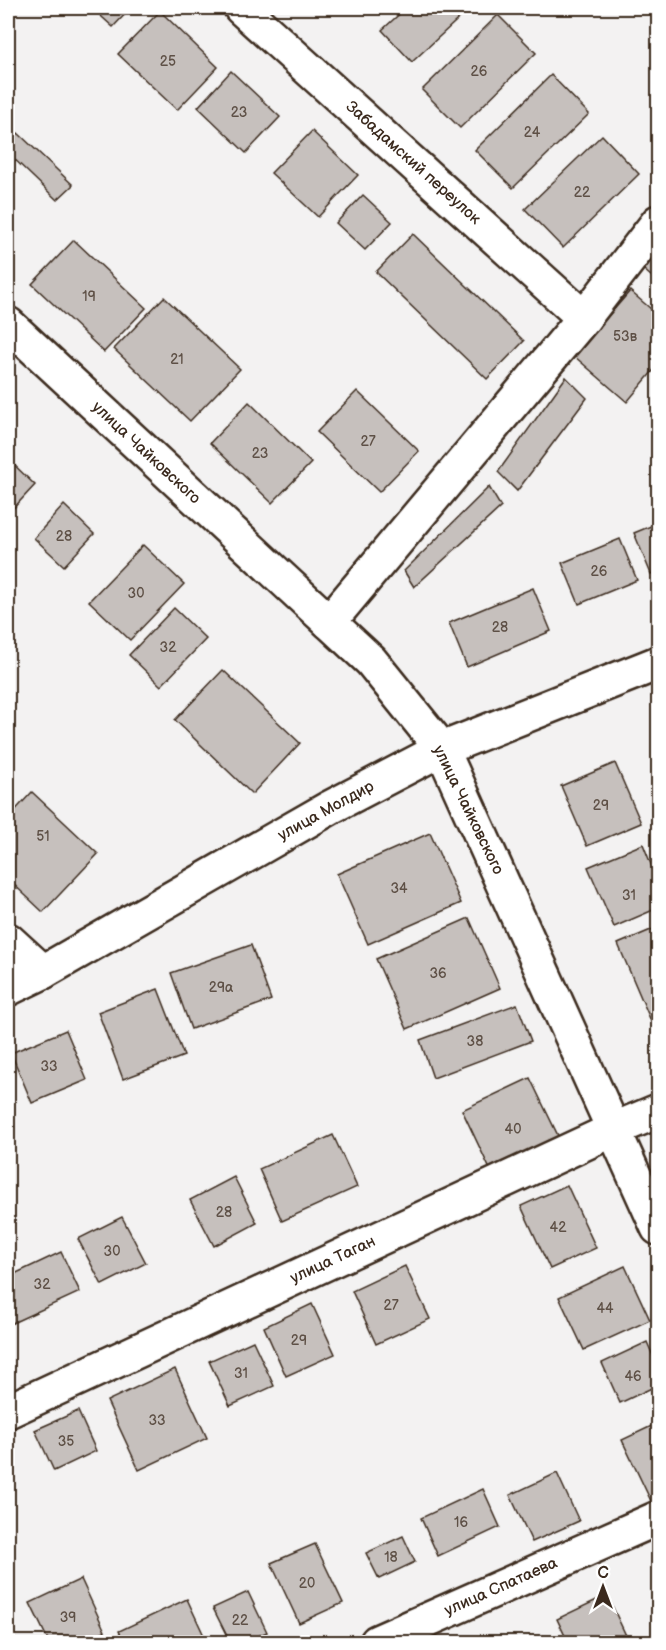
<svg xmlns="http://www.w3.org/2000/svg" width="666" height="1650" font-family="'Balsamiq Sans',sans-serif">
<style>
.building{fill:#c6c0bd;stroke:#3b2a1e;stroke-width:1.5}
.lines{fill:none;stroke-linecap:round;stroke-linejoin:round}
.street-casing{stroke:#3b2a1e;stroke-width:38}
.street{stroke:#fff;stroke-width:33}
.labels{text-anchor:middle;dominant-baseline:central;stroke-width:6;stroke-linejoin:round;paint-order:stroke}
.number-label{font-size:14px;fill:#5e5046}
.street-label{font-size:16px;fill:#3b2a1e;stroke:#fff}
</style>
<rect width="100%" height="100%" fill="#f3f2f2"/>
<filter id="ink" filterUnits="userSpaceOnUse"><feTurbulence type="fractalNoise" baseFrequency=".0167" numOctaves="2"/><feDisplacementMap in="SourceGraphic" scale="12" xChannelSelector="R" yChannelSelector="G"/><feConvolveMatrix kernelMatrix="1 2 1 2 8 2 1 2 1" color-interpolation-filters="sRGB"/></filter>
<g filter="url(#ink)">
<g class="building">
<path d="M 92,8 L 131,8 L 113,27 Z"/>
<path d="M 406,8 L 466,8 L 468,10 L 412,62 L 382,30 Z"/>
<path d="M 160,11 L 218,67 L 177,110 L 118,54 Z"/>
<path d="M 498,15 L 536,53 L 460,128 L 422,90 Z"/>
<path d="M 231,71 L 280,117 L 246,153 L 198,107 Z"/>
<path d="M 551,75 L 589,114 L 513,188 L 475,150 Z"/>
<path d="M 312,131 L 358,175 L 318,217 L 271,173 Z"/>
<path d="M 18,133 L 73,185 L 57,200 L 8,153 L 8,143 Z"/>
<path d="M 602,135 L 639,174 L 563,248 L 525,209 Z"/>
<path d="M 363,195 L 392,222 L 365,250 L 336,223 Z"/>
<path d="M 413,234 L 524,341 L 487,379 L 376,272 Z"/>
<path d="M 74,240 L 146,308 L 104,352 L 32,284 Z"/>
<path d="M 658,252 L 658,282 L 644,270 Z"/>
<path d="M 630,291 L 658,315 L 658,365 L 627,402 L 574,356 Z"/>
<path d="M 164,297 L 240,369 L 190,421 L 114,349 Z"/>
<path d="M 566,377 L 587,398 L 517,491 L 498,472 Z"/>
<path d="M 357,391 L 419,451 L 379,492 L 317,432 Z"/>
<path d="M 249,402 L 311,463 L 272,503 L 210,443 Z"/>
<path d="M 8,459 L 35,485 L 8,514 Z"/>
<path d="M 489,487 L 501,507 L 414,587 L 404,571 Z"/>
<path d="M 64,505 L 94,534 L 64,566 L 34,538 Z"/>
<path d="M 658,523 L 658,571 L 651,574 L 634,533 Z"/>
<path d="M 620,539 L 637,580 L 579,604 L 562,563 Z"/>
<path d="M 143,545 L 184,584 L 130,640 L 89,601 Z"/>
<path d="M 533,588 L 551,631 L 467,667 L 449,623 Z"/>
<path d="M 174,608 L 206,639 L 161,686 L 129,655 Z"/>
<path d="M 223,670 L 300,743 L 252,794 L 175,720 Z"/>
<path d="M 615,763 L 641,823 L 587,846 L 561,786 Z"/>
<path d="M 32,792 L 98,854 L 43,912 L 8,879 L 8,818 Z"/>
<path d="M 430,833 L 461,903 L 368,944 L 337,874 Z"/>
<path d="M 643,844 L 658,882 L 658,908 L 614,927 L 588,867 Z"/>
<path d="M 469,918 L 500,988 L 407,1029 L 376,959 Z"/>
<path d="M 658,927 L 658,1018 L 651,1021 L 618,944 Z"/>
<path d="M 251,945 L 271,1000 L 191,1029 L 171,973 Z"/>
<path d="M 158,989 L 184,1056 L 123,1079 L 98,1012 Z"/>
<path d="M 517,1004 L 531,1041 L 433,1078 L 420,1040 Z"/>
<path d="M 66,1030 L 87,1080 L 32,1103 L 11,1053 Z"/>
<path d="M 530,1078 L 564,1148 L 495,1180 L 462,1110 Z"/>
<path d="M 333,1135 L 357,1187 L 282,1221 L 259,1169 Z"/>
<path d="M 234,1177 L 257,1223 L 214,1246 L 190,1200 Z"/>
<path d="M 567,1185 L 596,1248 L 550,1269 L 521,1206 Z"/>
<path d="M 122,1217 L 146,1263 L 102,1285 L 78,1239 Z"/>
<path d="M 61,1252 L 80,1292 L 8,1325 L 8,1277 Z"/>
<path d="M 405,1266 L 430,1319 L 376,1344 L 352,1291 Z"/>
<path d="M 625,1266 L 650,1320 L 584,1350 L 559,1297 Z"/>
<path d="M 312,1304 L 335,1354 L 286,1376 L 264,1327 Z"/>
<path d="M 253,1341 L 274,1386 L 230,1406 L 209,1361 Z"/>
<path d="M 647,1342 L 658,1367 L 658,1385 L 620,1403 L 602,1363 Z"/>
<path d="M 175,1369 L 207,1438 L 139,1470 L 107,1401 Z"/>
<path d="M 78,1411 L 96,1451 L 54,1471 L 35,1430 Z"/>
<path d="M 658,1423 L 658,1497 L 651,1501 L 622,1440 Z"/>
<path d="M 557,1473 L 579,1521 L 532,1542 L 510,1495 Z"/>
<path d="M 483,1489 L 500,1527 L 438,1556 L 421,1518 Z"/>
<path d="M 403,1536 L 415,1562 L 379,1579 L 366,1553 Z"/>
<path d="M 315,1544 L 343,1603 L 299,1623 L 271,1563 Z"/>
<path d="M 81,1579 L 105,1631 L 79,1642 L 49,1642 L 30,1603 Z"/>
<path d="M 248,1592 L 267,1632 L 244,1642 L 230,1642 L 213,1608 Z"/>
<path d="M 607,1595 L 629,1642 L 568,1642 L 557,1619 Z"/>
<path d="M 187,1599 L 207,1642 L 125,1642 L 119,1631 Z"/>
</g>
<g class="lines">
<g class="street-casing">
<g id="street">
<path d="M 241,8 L 584,318"/>
<path d="M 8,324 L 371,661 L 442,749 L 658,1228"/>
<path d="M 329,622 L 584,318 L 658,222"/>
<path d="M 8,940 L 43,972"/>
<path d="M 8,989 L 43,972 L 331,807 L 442,749 L 658,663"/>
<path d="M 8,1411 L 615,1129 L 658,1111"/>
<path d="M 377,1642 L 658,1518"/>
</g>
</g>
<use href="#street" class="street"/>
</g>
</g>
<g class="labels">
<g class="number-label">
<text x="168" y="61">25</text>
<text x="479" y="71">26</text>
<text x="239" y="112">23</text>
<text x="532" y="132">24</text>
<text x="582" y="192">22</text>
<text x="89" y="296">19</text>
<text x="625" y="336">53в</text>
<text x="177" y="359">21</text>
<text x="368" y="441">27</text>
<text x="260" y="453">23</text>
<text x="64" y="536">28</text>
<text x="599" y="571">26</text>
<text x="136" y="593">30</text>
<text x="500" y="627">28</text>
<text x="168" y="647">32</text>
<text x="601" y="805">29</text>
<text x="43" y="836">51</text>
<text x="399" y="888">34</text>
<text x="629" y="895">31</text>
<text x="438" y="973">36</text>
<text x="221" y="987">29а</text>
<text x="475" y="1041">38</text>
<text x="49" y="1066">33</text>
<text x="513" y="1129">40</text>
<text x="224" y="1212">28</text>
<text x="558" y="1227">42</text>
<text x="112" y="1251">30</text>
<text x="42" y="1284">32</text>
<text x="391" y="1305">27</text>
<text x="605" y="1308">44</text>
<text x="299" y="1340">29</text>
<text x="241" y="1373">31</text>
<text x="633" y="1376">46</text>
<text x="157" y="1420">33</text>
<text x="66" y="1441">35</text>
<text x="461" y="1522">16</text>
<text x="391" y="1557">18</text>
<text x="307" y="1583">20</text>
<text x="68" y="1617">39</text>
<text x="240" y="1620">22</text>
</g>
<g class="street-label">
<text transform="translate(413 163) rotate(42)">Забадамский переулок</text>
<text transform="translate(146 453) rotate(43)">улица Чайковского</text>
<text transform="translate(468 810) rotate(64)">улица Чайковского</text>
<text transform="translate(326 811) rotate(-29)">улица Молдир</text>
<text transform="translate(333 1260) rotate(-25)">улица Таган</text>
<text transform="translate(501 1587) rotate(-24)">улица Спатаева</text>
</g>
</g>
<rect width="666" height="1650" fill="none" stroke="#fff" stroke-width="30"/>
<rect x="15" y="15" width="636" height="1620" fill="none" stroke="#3b2a1e" stroke-width="2" filter="url(#ink)"/>
<g transform="translate(603 1587)" stroke="#ffffff" stroke-width="4.5" paint-order="stroke">
<path d="M0-4.5L10 22L0 15L-10 22Z" fill="#3b2a1e"/>
<text y="-9" font-size="16" font-weight="bold" text-anchor="middle" fill="#3b2a1e">С</text>
</g>
</svg>
